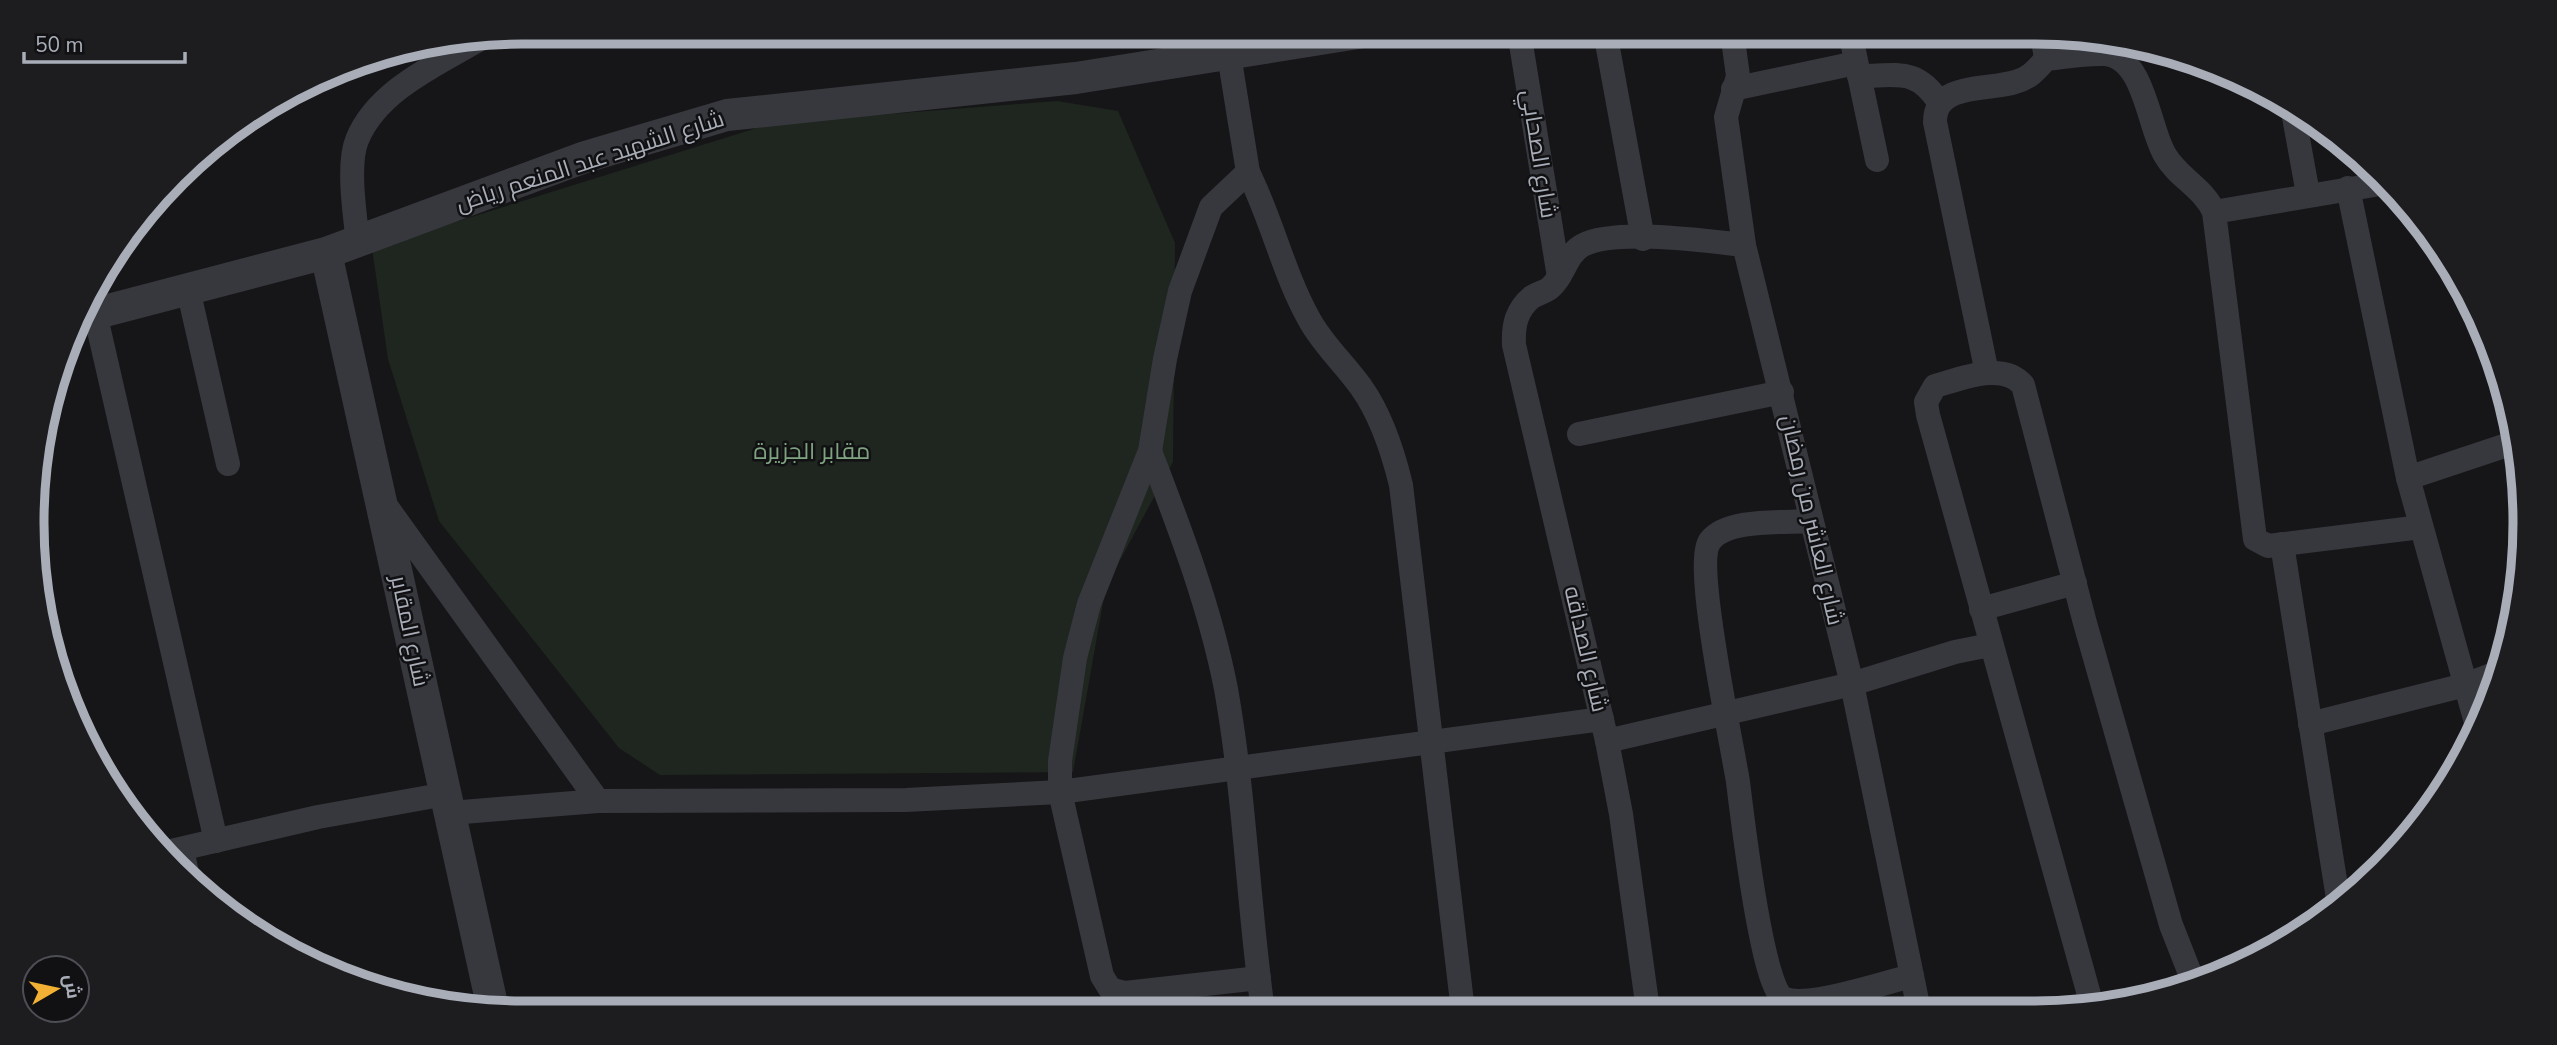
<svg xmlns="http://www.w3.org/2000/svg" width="2557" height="1045" font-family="'Nunito Sans',Cairo,sans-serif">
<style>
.green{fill:#1e261f}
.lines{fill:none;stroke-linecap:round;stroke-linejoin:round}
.minor{stroke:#37383d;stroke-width:24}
.tertiary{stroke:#37383d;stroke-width:32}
.labels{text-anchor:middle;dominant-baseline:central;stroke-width:5;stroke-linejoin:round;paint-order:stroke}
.street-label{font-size:23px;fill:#a8adb8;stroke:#111113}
.park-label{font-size:23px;fill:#7fa381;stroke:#111113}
.rim{fill:none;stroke:#a8adb8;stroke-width:9}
</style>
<rect width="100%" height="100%" fill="#161618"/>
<path class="green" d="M 1057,101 L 1118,111 L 1175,243 L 1173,462 L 1106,586 L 1073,772 L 660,775 L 619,748 L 439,521 L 388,359 L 372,248 L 773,123 Z"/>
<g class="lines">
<g class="minor">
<path d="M 1519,32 L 1559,277"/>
<path d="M 1605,32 L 1643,239"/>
<path d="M 1732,32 L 1738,76 L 1726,117 L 1744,245 L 1852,684 L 1919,1010"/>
<path d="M 1850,32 L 1877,160"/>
<path d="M 2042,33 L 2046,59"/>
<path d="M 1229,55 L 1248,172 L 1211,207 L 1180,291 L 1165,359 L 1150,451 L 1089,604 L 1075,658 L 1060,761 L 1060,792 L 1102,976 L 1110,989 L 1125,993 L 1259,978"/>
<path d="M 1859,76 C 1897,76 1916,67 1939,102"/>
<path d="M 1733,89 L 1856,63"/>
<path d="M 2292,106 L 2308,194"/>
<path d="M 1248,172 C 1272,220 1283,272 1309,319 C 1323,345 1344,363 1361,387 C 1381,415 1393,452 1401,485 L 1463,1011"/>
<path d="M 2348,188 L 2408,478"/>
<path d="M 2214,212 L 2386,183"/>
<path d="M 358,243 C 355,216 347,164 357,140 C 377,90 438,64 482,38"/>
<path d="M 188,289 L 228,464"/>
<path d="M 95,313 L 216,841"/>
<path d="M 1987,373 L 1935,122 C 1935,82 1987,91 2015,82 C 2029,79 2037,69 2046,59 C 2065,57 2086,53 2105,54 C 2145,57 2148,127 2165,155 C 2178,178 2203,187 2214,212 L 2255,539 L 2268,546 L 2421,527"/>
<path d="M 1579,434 L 1782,392"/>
<path d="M 1150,451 C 1180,529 1210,607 1226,689 C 1245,796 1248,904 1263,1011"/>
<path d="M 384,503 L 598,801"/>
<path d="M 1811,521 C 1784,523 1727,518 1710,541 C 1693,564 1732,743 1738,782 C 1742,814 1762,987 1783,998 C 1805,1010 1885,982 1912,976"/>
<path d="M 2282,544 L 2339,905"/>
<path d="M 1981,609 L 2075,583"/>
<path d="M 2310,724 L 2465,685 L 2502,671"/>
<path d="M 2477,726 L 2408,478 L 2516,442"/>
<path d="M 1607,741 L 1852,684 L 1955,652 L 1990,645"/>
<path d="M 450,813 L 598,801 L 906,800 L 1060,792 L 1602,719"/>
<path d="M 182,849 L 187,873"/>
<path d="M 167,852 L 318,817 L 446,794"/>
<path d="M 2093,1009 L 1928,415 L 1926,402 L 1935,386 C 1961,379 2003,361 2023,385 L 2085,623 L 2171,925 L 2193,981"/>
<path d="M 1648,1010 L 1621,814 L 1607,741 L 1514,345 C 1513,326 1516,310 1532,297 C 1538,293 1546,292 1551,287 C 1565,274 1566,254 1583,245 C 1616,228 1707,241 1744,245"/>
</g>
<g class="tertiary">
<path d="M 326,253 L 493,1009"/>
<path d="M 78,318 L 326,253 L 585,157 L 727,115 L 1076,78 L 1364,32"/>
</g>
</g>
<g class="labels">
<g class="street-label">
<text transform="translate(1539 154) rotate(81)">شارع الصحابي</text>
<text transform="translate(590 161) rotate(-18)">شارع الشهيد عبد المنعم رياض</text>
<text transform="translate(1812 520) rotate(77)">شارع العاشر من رمضان</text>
<text transform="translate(410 631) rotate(78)">شارع المقابر</text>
<text transform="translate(1586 649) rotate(77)">شارع الصداقه</text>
</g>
<g class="park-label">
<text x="812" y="451">مقابر الجزيرة</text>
</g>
</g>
<path d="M0 0H2557V1045H0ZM522 44H2035A478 478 0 0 1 2513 522V523A478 478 0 0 1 2035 1001H522A478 478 0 0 1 44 523V522A478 478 0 0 1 522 44Z" fill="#1d1d20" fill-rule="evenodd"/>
<path class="rim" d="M522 44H2035A478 478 0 0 1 2513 522V523A478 478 0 0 1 2035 1001H522A478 478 0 0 1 44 523V522A478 478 0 0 1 522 44Z"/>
<g transform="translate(56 989) rotate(81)"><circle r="33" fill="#111113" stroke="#4d4f55" stroke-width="2"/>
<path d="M0-5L12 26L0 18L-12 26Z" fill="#f2b134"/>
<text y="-10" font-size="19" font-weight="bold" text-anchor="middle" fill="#a8adb8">ش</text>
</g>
<path d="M24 52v10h161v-10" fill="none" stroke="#a8adb8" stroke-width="3.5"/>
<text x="35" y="52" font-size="21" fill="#a8adb8" stroke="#111113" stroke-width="5" paint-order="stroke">50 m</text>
</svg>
